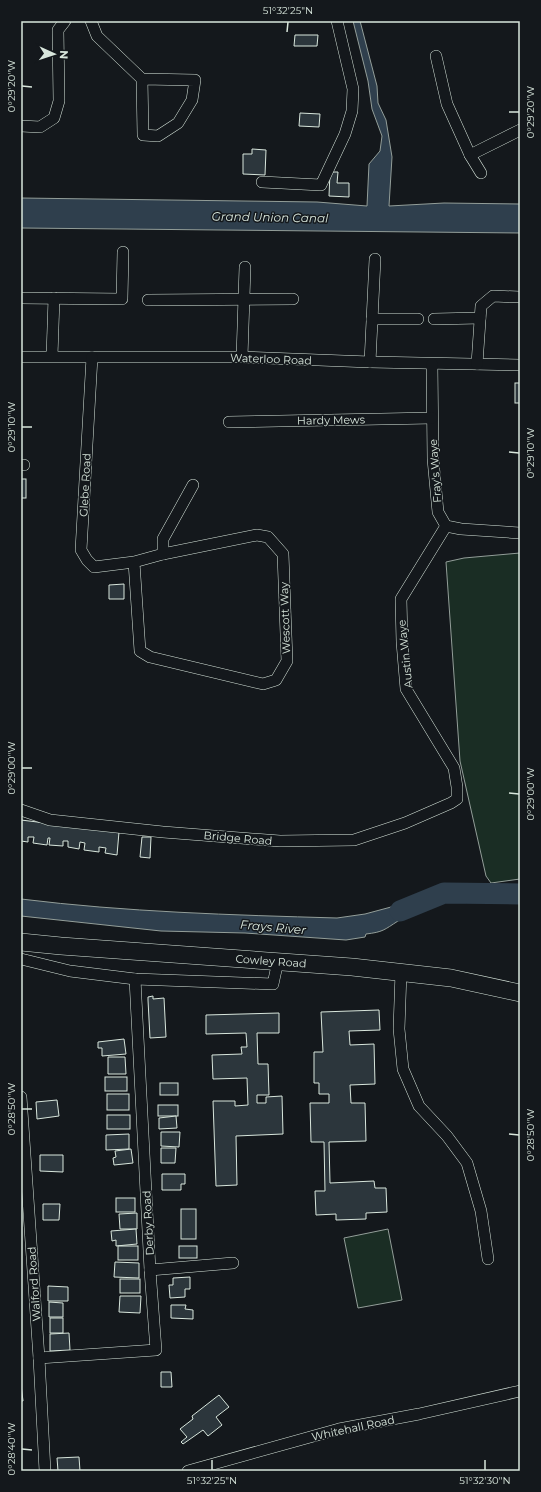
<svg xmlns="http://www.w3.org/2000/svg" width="541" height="1492" font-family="Montserrat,sans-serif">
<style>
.green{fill:#1a2d24;stroke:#939e99}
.water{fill:#2f3f4d;stroke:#939e99}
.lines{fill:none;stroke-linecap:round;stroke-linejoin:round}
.river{stroke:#2f3f4d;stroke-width:21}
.building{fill:#2c363c;stroke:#d8e6dc}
.minor-casing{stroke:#d8e6dc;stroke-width:12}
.primary-casing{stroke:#d8e6dc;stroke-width:18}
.minor{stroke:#14181c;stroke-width:11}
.primary{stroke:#14181c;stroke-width:17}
.ticks{fill:none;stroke:#d8e6dc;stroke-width:1.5}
.labels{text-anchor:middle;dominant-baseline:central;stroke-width:3;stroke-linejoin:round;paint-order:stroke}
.street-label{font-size:11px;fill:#d8e6dc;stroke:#14181c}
.water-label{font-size:12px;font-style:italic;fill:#d8e6dc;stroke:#14181c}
.neatline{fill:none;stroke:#d8e6dc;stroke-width:1.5}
.ticks-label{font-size:10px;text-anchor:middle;fill:#d8e6dc}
</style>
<rect width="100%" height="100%" fill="#14181c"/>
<g class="green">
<path d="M 520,553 L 520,879 L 491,883 L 486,876 L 460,761 L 446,562 L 464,558 Z"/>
<path d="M 388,1229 L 402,1300 L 358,1308 L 344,1238 Z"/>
</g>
<g class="water">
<path d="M 353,21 L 360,21 L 377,86 L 378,103 L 386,120 L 392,157 L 389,206 L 444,203 L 520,204 L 520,233 L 21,228 L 21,198 L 317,202 L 367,206 L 369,164 L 380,151 L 382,136 L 372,109 L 368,81 Z"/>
<path d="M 426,895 L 428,909 C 419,913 407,915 398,921 C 384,930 383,932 366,934 L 365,937 L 346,940 L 245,933 L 161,931 L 21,916 L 21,899 C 126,912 232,915 337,918 L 365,914 L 391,907 Z"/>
</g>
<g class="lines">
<path class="river" d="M 400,911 L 444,893 L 520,894"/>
</g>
<g class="building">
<path d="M 295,35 L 318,35 L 317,46 L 294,46 Z"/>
<path d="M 300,113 L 320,114 L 319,127 L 299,126 Z"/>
<path d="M 252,149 L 266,150 L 265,175 L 243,174 L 243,154 L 252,154 Z"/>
<path d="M 330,172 L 338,172 L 337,183 L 349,183 L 349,197 L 329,196 Z"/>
<rect x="515" y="383" width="5" height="20"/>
<rect x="21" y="479" width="5" height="19"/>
<path d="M 124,584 L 124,599 L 109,599 L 109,585 Z"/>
<path d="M 21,820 L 119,832 L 117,855 L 105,853 L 106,848 L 99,847 L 99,852 L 84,850 L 85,843 L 80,842 L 79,849 L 68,847 L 68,841 L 63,841 L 63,846 L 49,845 L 50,838 L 48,838 L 47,845 L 33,843 L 34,837 L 28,837 L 28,842 L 21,841 Z"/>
<path d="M 142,837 L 151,837 L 150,858 L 140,857 Z"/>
<path d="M 153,996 L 153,999 L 164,998 L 166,1037 L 150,1038 L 148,1000 L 148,997 Z"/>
<path d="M 379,1010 L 380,1030 L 349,1031 L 350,1045 L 374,1044 L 375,1084 L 350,1085 L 351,1103 L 365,1103 L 366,1141 L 329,1142 L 330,1183 L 374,1181 L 375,1188 L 386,1188 L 387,1212 L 366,1213 L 366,1219 L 336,1220 L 336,1214 L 316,1215 L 315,1191 L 325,1191 L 324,1142 L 311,1142 L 310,1103 L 329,1103 L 329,1094 L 319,1094 L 319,1083 L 314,1083 L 314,1052 L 323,1052 L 321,1012 Z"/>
<path d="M 279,1013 L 279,1033 L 257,1033 L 258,1064 L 268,1064 L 269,1095 L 257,1095 L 257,1103 L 266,1103 L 266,1097 L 282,1096 L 283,1134 L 236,1136 L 237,1185 L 216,1186 L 213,1101 L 235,1101 L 235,1106 L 248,1105 L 247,1078 L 213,1079 L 212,1055 L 242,1054 L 241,1047 L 247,1047 L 246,1033 L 206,1034 L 206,1015 Z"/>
<path d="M 124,1039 L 126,1054 L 102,1056 L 102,1048 L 98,1048 L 98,1042 Z"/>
<path d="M 108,1057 L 125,1057 L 126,1074 L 108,1074 Z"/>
<rect x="105" y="1077" width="22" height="14"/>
<rect x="160" y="1083" width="18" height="12"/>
<rect x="107" y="1094" width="22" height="16"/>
<path d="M 57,1100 L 59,1116 L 37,1119 L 36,1102 Z"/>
<rect x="158" y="1105" width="20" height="11"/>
<rect x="107" y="1115" width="23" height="14"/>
<path d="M 176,1116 L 177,1128 L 159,1129 L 159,1118 Z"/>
<path d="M 161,1132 L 180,1132 L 179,1147 L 161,1146 Z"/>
<path d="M 129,1134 L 129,1149 L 106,1150 L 106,1135 Z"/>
<path d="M 161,1148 L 176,1148 L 175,1163 L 161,1163 Z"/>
<path d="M 131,1149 L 133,1163 L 114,1165 L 113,1158 L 116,1157 L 115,1151 Z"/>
<path d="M 40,1155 L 63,1155 L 63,1172 L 40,1171 Z"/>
<path d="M 162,1174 L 185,1174 L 185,1184 L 181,1184 L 181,1190 L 162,1190 Z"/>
<rect x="116" y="1198" width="19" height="14"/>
<path d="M 43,1204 L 60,1204 L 59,1220 L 43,1220 Z"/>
<rect x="181" y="1209" width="15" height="30"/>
<path d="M 137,1213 L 137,1229 L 120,1229 L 119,1214 Z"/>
<path d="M 136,1229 L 137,1244 L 116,1246 L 116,1240 L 112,1241 L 111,1231 Z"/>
<rect x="118" y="1246" width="20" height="14"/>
<rect x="179" y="1246" width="18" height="12"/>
<path d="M 115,1262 L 139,1263 L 139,1278 L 114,1277 Z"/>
<path d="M 190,1277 L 190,1289 L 185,1289 L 185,1297 L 170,1298 L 169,1285 L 173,1285 L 173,1278 Z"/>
<rect x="120" y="1279" width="20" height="14"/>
<path d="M 48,1286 L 68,1287 L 68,1301 L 48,1301 Z"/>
<path d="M 120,1296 L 141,1296 L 140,1313 L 119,1312 Z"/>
<path d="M 49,1302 L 63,1303 L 63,1317 L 49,1317 Z"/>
<path d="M 171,1305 L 186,1305 L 185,1309 L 193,1310 L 193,1319 L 171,1318 Z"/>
<rect x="50" y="1318" width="13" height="15"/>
<path d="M 69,1333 L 70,1350 L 50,1351 L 50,1334 Z"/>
<path d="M 161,1372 L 171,1372 L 172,1387 L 161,1387 Z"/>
<path d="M 21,1385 L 23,1401 L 21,1401 Z"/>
<path d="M 219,1395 L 229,1407 L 216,1417 L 222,1425 L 208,1436 L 203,1430 L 183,1444 L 181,1442 L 187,1437 L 180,1429 L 193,1419 L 192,1416 Z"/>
<path d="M 79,1457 L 80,1471 L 58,1471 L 57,1458 Z"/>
</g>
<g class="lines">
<g class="minor-casing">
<g id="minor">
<path d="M 91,21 L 97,36 L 142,79 L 195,80 L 192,100 L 178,123 L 158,136 L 143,135 L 142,79"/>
<path d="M 436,56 L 447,104 L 470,155 L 481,173"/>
<path d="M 21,126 L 40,127 L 54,118 L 59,101 L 58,30 L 65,21"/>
<path d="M 470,155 L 520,130"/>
<path d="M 262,182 L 321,185 L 345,134 L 352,111 L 353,89 L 337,21"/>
<path d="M 21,298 L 122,299 L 123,252"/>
<path d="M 148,300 L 293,299"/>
<path d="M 372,319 L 418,319"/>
<path d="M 434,319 L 480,318"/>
<path d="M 52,356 L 54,298"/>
<path d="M 21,357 L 242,357 L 370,362 L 520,365"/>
<path d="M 92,357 L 81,550 L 87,560 L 94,567 L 134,562 L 163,554 L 257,535 L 268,537 L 283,554 L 287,661 L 276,680 L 263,684 L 150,657 L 140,651 L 134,562"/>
<path d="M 242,357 L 245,267"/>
<path d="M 370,362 L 375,259"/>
<path d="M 432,364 L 433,459 L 438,512 L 446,526 L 461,529 L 520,533"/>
<path d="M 477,364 L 481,306 L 493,296 L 520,297"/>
<path d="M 229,422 L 432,418"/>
<path d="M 21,465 L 24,465"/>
<path d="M 163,554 L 163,539 L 193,485"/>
<path d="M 21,810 L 50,820 L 163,832 L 280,841 L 354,840 L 405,823 L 451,803 L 457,799 L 457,787 L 454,768 L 406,689 L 402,642 L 401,599 L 446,526"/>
<path d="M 21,959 L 70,971 L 135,979 L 273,984 L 278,961"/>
<path d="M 401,972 L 399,1029 L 403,1069 L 419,1106 L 447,1136 L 467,1163 L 481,1211 L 488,1259"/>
<path d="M 21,1097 L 39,1358 L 45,1471"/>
<path d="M 150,1270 L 233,1263"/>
<path d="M 39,1358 L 156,1350 L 150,1270 L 135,979"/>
<path d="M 188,1471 L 339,1429 L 419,1414 L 520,1391"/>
</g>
</g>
<g class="primary-casing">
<path id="primary" d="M 21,942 L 61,946 L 352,967 L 451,978 L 520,993"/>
</g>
<use href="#minor" class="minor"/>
<use href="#primary" class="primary"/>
</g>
<path class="ticks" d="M 287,32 L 288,22M 22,86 L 32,87M 509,112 L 519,112M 22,427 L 32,427M 509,452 L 519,453M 22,768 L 32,768M 509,793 L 519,794M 22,1109 L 32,1109M 509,1134 L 519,1135M 22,1449 L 32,1450M 212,1470 L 212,1460M 485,1470 L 485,1460"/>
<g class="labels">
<g class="street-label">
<text transform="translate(271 359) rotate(2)">Waterloo Road</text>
<text transform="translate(331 420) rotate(-1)">Hardy Mews</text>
<text transform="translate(435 471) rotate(-94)">Fray's Waye</text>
<text transform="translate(85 485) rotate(-87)">Glebe Road</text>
<text transform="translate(285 618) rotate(-92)">Wescott Way</text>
<text transform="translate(405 654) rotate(-96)">Austin Waye</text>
<text transform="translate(238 838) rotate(5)">Bridge Road</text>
<text transform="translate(271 961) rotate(4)">Cowley Road</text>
<text transform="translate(148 1223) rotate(-93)">Derby Road</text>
<text transform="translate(34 1284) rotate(-94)">Walford Road</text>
<text transform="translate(353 1428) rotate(-12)">Whitehall Road</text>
</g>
<g class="water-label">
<text transform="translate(270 217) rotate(1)">Grand Union Canal</text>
<text transform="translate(273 927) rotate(5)">Frays River</text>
</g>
</g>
<rect width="541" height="1492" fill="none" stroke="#14181c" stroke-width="44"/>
<g transform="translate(54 54) rotate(93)" stroke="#14181c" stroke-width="3" paint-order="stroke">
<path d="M0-3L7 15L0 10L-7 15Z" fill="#d8e6dc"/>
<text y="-6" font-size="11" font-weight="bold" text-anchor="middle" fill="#d8e6dc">N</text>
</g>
<rect x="22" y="22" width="497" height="1448" class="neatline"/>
<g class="ticks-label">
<text x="288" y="14">51°32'25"N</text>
<text transform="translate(11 86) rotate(-90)" y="4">0°29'20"W</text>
<text transform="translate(530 112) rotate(-90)" y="4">0°29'20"W</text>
<text transform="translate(11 427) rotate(-90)" y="4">0°29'10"W</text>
<text transform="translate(530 453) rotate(-90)" y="4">0°29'10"W</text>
<text transform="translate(11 768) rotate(-90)" y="4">0°29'00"W</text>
<text transform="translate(530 794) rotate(-90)" y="4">0°29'00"W</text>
<text transform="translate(11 1109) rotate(-90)" y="4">0°28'50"W</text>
<text transform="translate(530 1135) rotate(-90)" y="4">0°28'50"W</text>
<text transform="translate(11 1449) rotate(-90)" y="4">0°28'40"W</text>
<text x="212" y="1484">51°32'25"N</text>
<text x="485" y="1484">51°32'30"N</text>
</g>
</svg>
